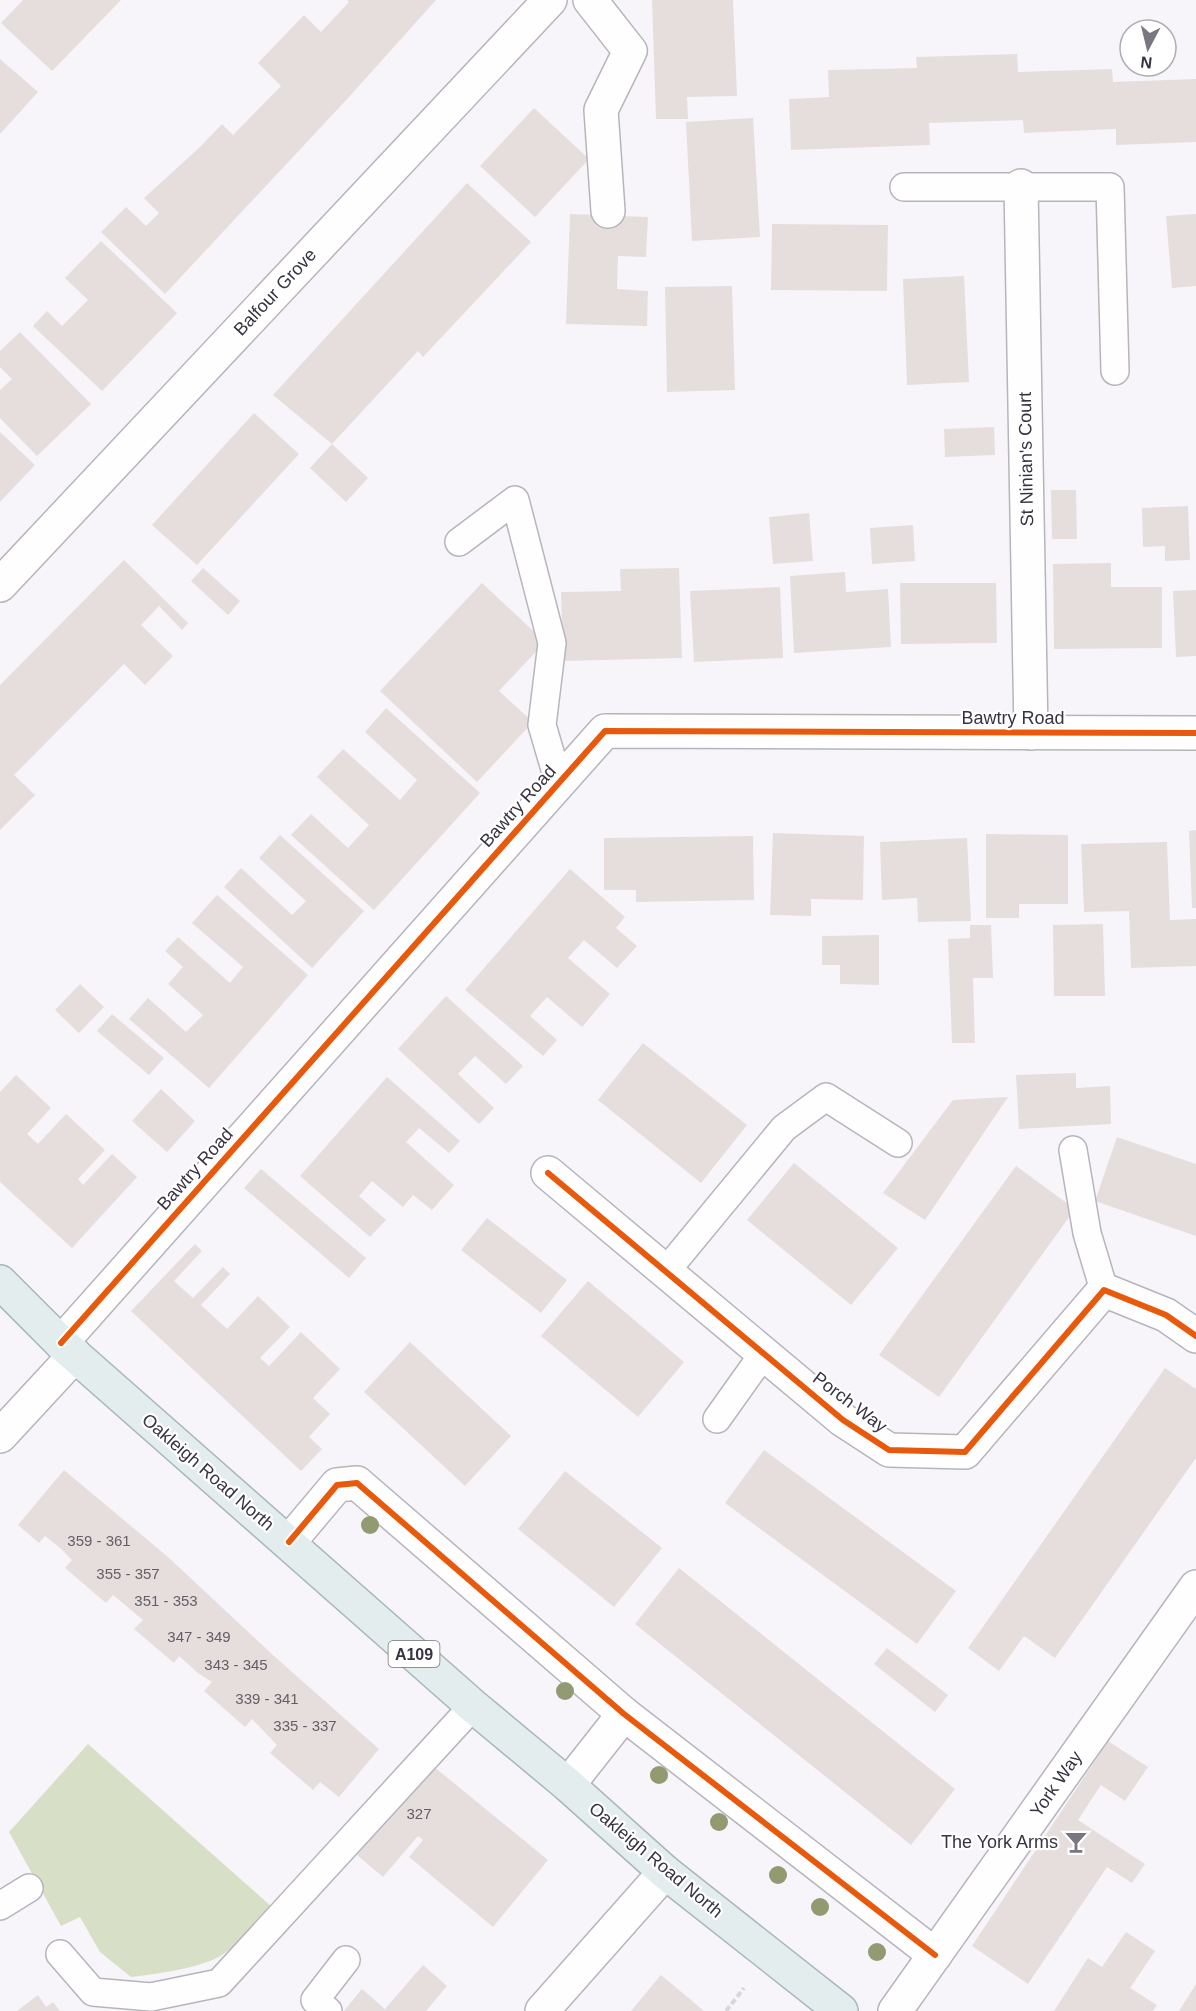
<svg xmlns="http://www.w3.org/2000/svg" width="1196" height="2011" font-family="Arial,sans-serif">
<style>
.green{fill:#d7e0c6}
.building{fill:#e6dedd}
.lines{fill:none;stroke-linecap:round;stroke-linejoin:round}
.service-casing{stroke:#b7b4bc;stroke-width:30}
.minor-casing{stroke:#b7b4bc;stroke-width:36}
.primary-casing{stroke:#a7b7b9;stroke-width:36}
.path{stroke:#d8d7da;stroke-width:4;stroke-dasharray:6 3;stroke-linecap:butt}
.service{stroke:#fefefe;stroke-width:27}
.minor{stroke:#fefefe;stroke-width:33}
.primary{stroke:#e3eded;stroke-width:33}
.cycleway-casing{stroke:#fff;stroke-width:10}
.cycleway{stroke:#e8590c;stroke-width:6}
.tree{fill:#919a70}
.labels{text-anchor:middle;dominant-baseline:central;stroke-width:4.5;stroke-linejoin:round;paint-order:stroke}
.number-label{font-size:15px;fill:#645e67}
.shield{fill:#fff;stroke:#747079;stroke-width:1.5}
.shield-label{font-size:16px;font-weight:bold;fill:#383340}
.street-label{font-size:18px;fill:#383340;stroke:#fff}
.poi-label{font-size:18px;fill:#383340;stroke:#fff;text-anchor:end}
</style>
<rect width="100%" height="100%" fill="#f7f5fa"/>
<path class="green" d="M 88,1744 L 271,1906 C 261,1918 231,1952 217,1958 C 194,1969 157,1974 131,1977 L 100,1952 L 80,1917 L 61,1926 L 9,1832 Z"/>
<g class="building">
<path d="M 23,0 L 121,0 L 52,71 L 1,23 Z"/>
<path d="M 347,0 L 436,0 L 349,97 L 165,294 L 101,232 L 126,207 L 146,226 L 159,213 L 144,198 L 200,147 L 222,124 L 233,135 L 281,86 L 258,63 L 304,15 L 321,32 L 349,2 Z"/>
<path d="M 652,0 L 733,0 L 737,96 L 687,97 L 688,119 L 656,119 Z"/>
<path d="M 1017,54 L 1018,72 L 1112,69 L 1113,82 L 1196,79 L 1196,142 L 1116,145 L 1116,129 L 1024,133 L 1023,120 L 929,123 L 930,145 L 791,150 L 789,99 L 829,97 L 828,70 L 917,68 L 916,57 Z"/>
<path d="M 0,59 L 38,92 L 0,134 Z"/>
<path d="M 534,108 L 589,159 L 535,217 L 480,166 Z"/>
<path d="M 753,118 L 760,237 L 692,241 L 686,122 Z"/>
<path d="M 467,183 L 531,242 L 423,357 L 418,351 L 332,444 L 273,395 Z"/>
<path d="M 570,214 L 648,217 L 646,257 L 618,256 L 617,289 L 648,291 L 647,326 L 566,324 Z"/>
<path d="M 1196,214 L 1196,286 L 1172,288 L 1166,216 Z"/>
<path d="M 772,224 L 888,225 L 887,291 L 771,290 Z"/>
<path d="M 101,241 L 177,313 L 102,391 L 33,326 L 47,311 L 62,326 L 88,300 L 65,278 Z"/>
<path d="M 964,276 L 969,382 L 907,385 L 903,279 Z"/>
<path d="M 732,286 L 735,390 L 667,392 L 665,287 Z"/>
<path d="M 20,332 L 91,404 L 37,456 L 0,418 L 0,390 L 12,379 L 0,367 L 0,351 Z"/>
<path d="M 254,413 L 299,454 L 197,565 L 152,525 Z"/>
<path d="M 994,427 L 995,455 L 945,457 L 944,429 Z"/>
<path d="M 0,432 L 35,465 L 0,502 Z"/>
<path d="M 332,444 L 368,478 L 346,502 L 310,468 Z"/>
<path d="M 1051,490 L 1076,490 L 1077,539 L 1052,539 Z"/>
<path d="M 1188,506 L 1190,560 L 1165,561 L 1165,546 L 1143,547 L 1142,508 Z"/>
<path d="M 809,513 L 813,561 L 773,564 L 769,517 Z"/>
<path d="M 913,525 L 915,561 L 872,564 L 870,528 Z"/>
<path d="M 124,560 L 188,623 L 182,630 L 159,606 L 141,625 L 173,656 L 145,685 L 124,664 L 14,775 L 35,795 L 0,830 L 0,685 Z"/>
<path d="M 1111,563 L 1111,587 L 1162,587 L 1162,648 L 1054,649 L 1053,564 Z"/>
<path d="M 203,568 L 240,601 L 228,615 L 191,581 Z"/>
<path d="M 679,568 L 682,658 L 563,661 L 561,592 L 621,591 L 620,569 Z"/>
<path d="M 845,572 L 846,592 L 888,589 L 891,647 L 794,653 L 790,576 Z"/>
<path d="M 482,583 L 545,642 L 499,691 L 533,722 L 477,782 L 380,691 Z"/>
<path d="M 900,583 L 996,583 L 997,643 L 901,644 Z"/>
<path d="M 780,587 L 783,658 L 694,662 L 690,591 Z"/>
<path d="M 1196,590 L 1196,656 L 1176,657 L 1173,591 Z"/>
<path d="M 386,708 L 480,793 L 374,910 L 291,835 L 311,814 L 348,848 L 369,825 L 317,777 L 343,749 L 400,800 L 417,780 L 365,732 Z"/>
<path d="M 1196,830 L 1196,908 L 1192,908 L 1189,831 Z"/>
<path d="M 773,833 L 864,836 L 863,900 L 811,899 L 811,916 L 770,915 Z"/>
<path d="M 986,834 L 1068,835 L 1068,904 L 1019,904 L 1019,918 L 986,918 Z"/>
<path d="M 280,835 L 364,911 L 312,968 L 224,887 L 241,868 L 292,915 L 306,901 L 259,858 Z"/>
<path d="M 753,836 L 754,900 L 636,902 L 636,890 L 604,890 L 604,838 Z"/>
<path d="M 967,838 L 971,921 L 918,922 L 917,898 L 882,900 L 880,842 Z"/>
<path d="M 1167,842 L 1170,920 L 1196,919 L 1196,966 L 1131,968 L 1129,911 L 1084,912 L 1081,844 Z"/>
<path d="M 570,869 L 625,917 L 616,928 L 637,946 L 617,968 L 584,940 L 568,958 L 610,994 L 582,1027 L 547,997 L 530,1016 L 557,1040 L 543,1056 L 465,990 Z"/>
<path d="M 217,895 L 308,975 L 209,1088 L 129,1019 L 148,998 L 186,1032 L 203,1015 L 168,984 L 183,967 L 165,951 L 178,937 L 230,983 L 243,967 L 192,923 Z"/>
<path d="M 1103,924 L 1105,996 L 1054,996 L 1053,925 Z"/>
<path d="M 970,925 L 991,925 L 993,978 L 973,978 L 975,1043 L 952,1043 L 948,939 L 970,938 Z"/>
<path d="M 879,935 L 879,985 L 840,984 L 840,965 L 822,965 L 822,936 Z"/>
<path d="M 80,984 L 104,1007 L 79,1033 L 55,1010 Z"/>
<path d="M 446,996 L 523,1066 L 506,1084 L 475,1056 L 458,1074 L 494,1108 L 479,1124 L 398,1049 Z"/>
<path d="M 112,1014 L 164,1058 L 149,1075 L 97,1031 Z"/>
<path d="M 643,1043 L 747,1125 L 701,1183 L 598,1100 Z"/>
<path d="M 1076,1073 L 1076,1088 L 1110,1086 L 1111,1124 L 1019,1129 L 1016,1075 Z"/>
<path d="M 16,1075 L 51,1108 L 27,1134 L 38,1144 L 66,1114 L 105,1150 L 78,1179 L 83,1185 L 112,1154 L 137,1177 L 72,1248 L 0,1182 L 0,1092 Z"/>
<path d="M 387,1077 L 460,1141 L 449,1153 L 419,1128 L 406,1142 L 454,1185 L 432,1210 L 413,1195 L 403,1207 L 372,1181 L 359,1196 L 386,1220 L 370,1237 L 300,1176 Z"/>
<path d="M 161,1089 L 195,1121 L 167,1152 L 132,1121 Z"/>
<path d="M 1008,1097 L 925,1220 L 883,1193 L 953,1100 Z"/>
<path d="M 1117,1137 L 1196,1164 L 1196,1236 L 1095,1201 Z"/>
<path d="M 794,1163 L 898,1248 L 851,1305 L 747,1220 Z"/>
<path d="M 1016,1166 L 1075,1209 L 939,1397 L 879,1355 Z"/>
<path d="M 261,1169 L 366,1258 L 349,1278 L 244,1188 Z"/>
<path d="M 487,1218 L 567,1280 L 541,1313 L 461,1250 Z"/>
<path d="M 195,1244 L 202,1251 L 174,1281 L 193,1298 L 223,1267 L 230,1274 L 201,1305 L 227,1329 L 258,1296 L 290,1327 L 260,1358 L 269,1366 L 301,1332 L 340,1369 L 313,1398 L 330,1414 L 309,1437 L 322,1449 L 301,1471 L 131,1311 Z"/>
<path d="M 588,1281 L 684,1362 L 638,1417 L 541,1336 Z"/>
<path d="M 410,1342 L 511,1436 L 465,1486 L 364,1392 Z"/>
<path d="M 1165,1368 L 1196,1389 L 1196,1458 L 1055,1658 L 1024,1636 L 999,1671 L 968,1648 Z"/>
<path d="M 764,1450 L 956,1591 L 917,1644 L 725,1503 Z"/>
<path d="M 64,1470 L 168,1557 L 274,1656 L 379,1749 L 339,1797 L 320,1782 L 313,1790 L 270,1753 L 277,1745 L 252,1719 L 245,1727 L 204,1691 L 212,1682 L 198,1673 L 179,1656 L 174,1663 L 134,1629 L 143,1620 L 113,1595 L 106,1603 L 65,1568 L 72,1560 L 60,1548 L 45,1536 L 39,1543 L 18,1525 Z"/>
<path d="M 565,1471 L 662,1548 L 614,1607 L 518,1529 Z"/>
<path d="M 679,1568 L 955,1789 L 911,1845 L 635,1624 Z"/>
<path d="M 887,1648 L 948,1695 L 935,1712 L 874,1664 Z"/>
<path d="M 1108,1741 L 1148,1767 L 1125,1801 L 1101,1785 L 1078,1820 L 1145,1864 L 1132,1883 L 1107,1867 L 1028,1984 L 972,1946 Z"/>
<path d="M 433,1766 L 548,1860 L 493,1927 L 409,1857 L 423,1840 L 418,1836 L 383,1877 L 357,1855 Z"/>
<path d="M 1126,1932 L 1155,1951 L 1130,1988 L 1157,2005 L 1153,2011 L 1054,2011 L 1088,1958 L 1102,1967 Z"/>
<path d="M 423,1965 L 447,1986 L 426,2011 L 344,2011 L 362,1989 L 385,2009 Z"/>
<path d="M 661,1975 L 704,2011 L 631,2011 Z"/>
<path d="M 1196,1984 L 1196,2011 L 1179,2011 Z"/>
<path d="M 38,1995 L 46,2007 L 53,2002 L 60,2011 L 17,2011 Z"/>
</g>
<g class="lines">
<g class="service-casing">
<g id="service">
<path d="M 904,187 L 1110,187 L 1115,371"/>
<path d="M 459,542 L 515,500 L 552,643 L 542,725 L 559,783"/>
<path d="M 1073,1150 L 1087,1233 L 1104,1290"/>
<path d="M 666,1271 L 784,1128 L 826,1097 L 898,1143"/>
<path d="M 717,1419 L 764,1353"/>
<path d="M 0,1906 L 29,1888"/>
<path d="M 60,1954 L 93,1992 L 151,1997 L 219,1983 L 473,1706"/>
<path d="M 328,2011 L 315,2000 L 346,1960"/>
</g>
</g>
<g class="minor-casing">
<g id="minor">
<path d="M 590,0 L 630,51 L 601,110 L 608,211"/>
<path d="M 1021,186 L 1031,733"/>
<path d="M 0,585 L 550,0"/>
<path d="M 548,1173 L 843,1420 L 889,1450 L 965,1452 L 1104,1290 L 1166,1315 L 1196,1336"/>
<path d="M 61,1343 L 605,731 L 1196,733"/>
<path d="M 0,1436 L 75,1355"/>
<path d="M 289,1542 L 337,1485 L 357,1483 L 624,1714 L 935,1955"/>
<path d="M 568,1785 L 624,1714"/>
<path d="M 542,2011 L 665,1872"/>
<path d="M 895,2011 L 1196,1587"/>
</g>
</g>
<g class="primary-casing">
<path id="primary" d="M 0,1282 L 61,1343 L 473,1706 L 568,1785 L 665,1872 L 841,2011"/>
</g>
<path class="path" d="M 726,2011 L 744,1988"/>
<use href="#service" class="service"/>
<use href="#minor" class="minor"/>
<use href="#primary" class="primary"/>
<g class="cycleway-casing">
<g id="cycleway">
<path d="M 548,1173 L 843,1420 L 889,1450 L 965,1452 L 1104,1290 L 1166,1315 L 1196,1336"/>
<path d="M 61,1343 L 605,731 L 1196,733"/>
<path d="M 289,1542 L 337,1485 L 357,1483 L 624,1714 L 935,1955"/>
</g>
</g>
<use href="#cycleway" class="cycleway"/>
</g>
<g class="tree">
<circle cx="370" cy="1525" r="9"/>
<circle cx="565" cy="1691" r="9"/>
<circle cx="659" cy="1775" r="9"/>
<circle cx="719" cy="1822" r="9"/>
<circle cx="778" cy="1875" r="9"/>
<circle cx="820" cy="1907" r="9"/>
<circle cx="877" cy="1952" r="9"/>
</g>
<defs>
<g id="bar-bare" transform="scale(1.8)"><path d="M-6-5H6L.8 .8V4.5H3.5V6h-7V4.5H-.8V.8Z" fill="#7b7781" stroke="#fff" stroke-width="2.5" paint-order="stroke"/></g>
</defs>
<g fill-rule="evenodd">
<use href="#bar-bare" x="1076" y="1842"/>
</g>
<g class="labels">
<g class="number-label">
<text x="99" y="1540">359 - 361</text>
<text x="128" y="1573">355 - 357</text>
<text x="166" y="1600">351 - 353</text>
<text x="199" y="1636">347 - 349</text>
<text x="236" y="1664">343 - 345</text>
<text x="267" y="1698">339 - 341</text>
<text x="305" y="1725">335 - 337</text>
<text x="419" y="1813">327</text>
</g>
<rect class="shield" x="388.5" y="1641" width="51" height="26" rx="4.5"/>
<g class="shield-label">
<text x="414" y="1654">A109</text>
</g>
<g class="street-label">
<text transform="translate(275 292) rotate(-47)">Balfour Grove</text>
<text transform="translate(1026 459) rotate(-91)">St Ninian's Court</text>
<text x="1013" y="718">Bawtry Road</text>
<text transform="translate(518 806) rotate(-48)">Bawtry Road</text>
<text transform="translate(195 1169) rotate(-48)">Bawtry Road</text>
<text transform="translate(850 1402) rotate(37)">Porch Way</text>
<text transform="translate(208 1472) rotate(41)">Oakleigh Road North</text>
<text transform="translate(1056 1784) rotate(-55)">York Way</text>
<text transform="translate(656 1860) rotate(40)">Oakleigh Road North</text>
</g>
<g class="poi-label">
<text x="1058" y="1842">The York Arms</text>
</g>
</g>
<g transform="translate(1148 48) rotate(187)"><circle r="28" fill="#ffffff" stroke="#afadb3" stroke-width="1.5"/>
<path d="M0-4.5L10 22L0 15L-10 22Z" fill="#7b7781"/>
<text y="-9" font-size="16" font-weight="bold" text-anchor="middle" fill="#383340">N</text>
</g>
</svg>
